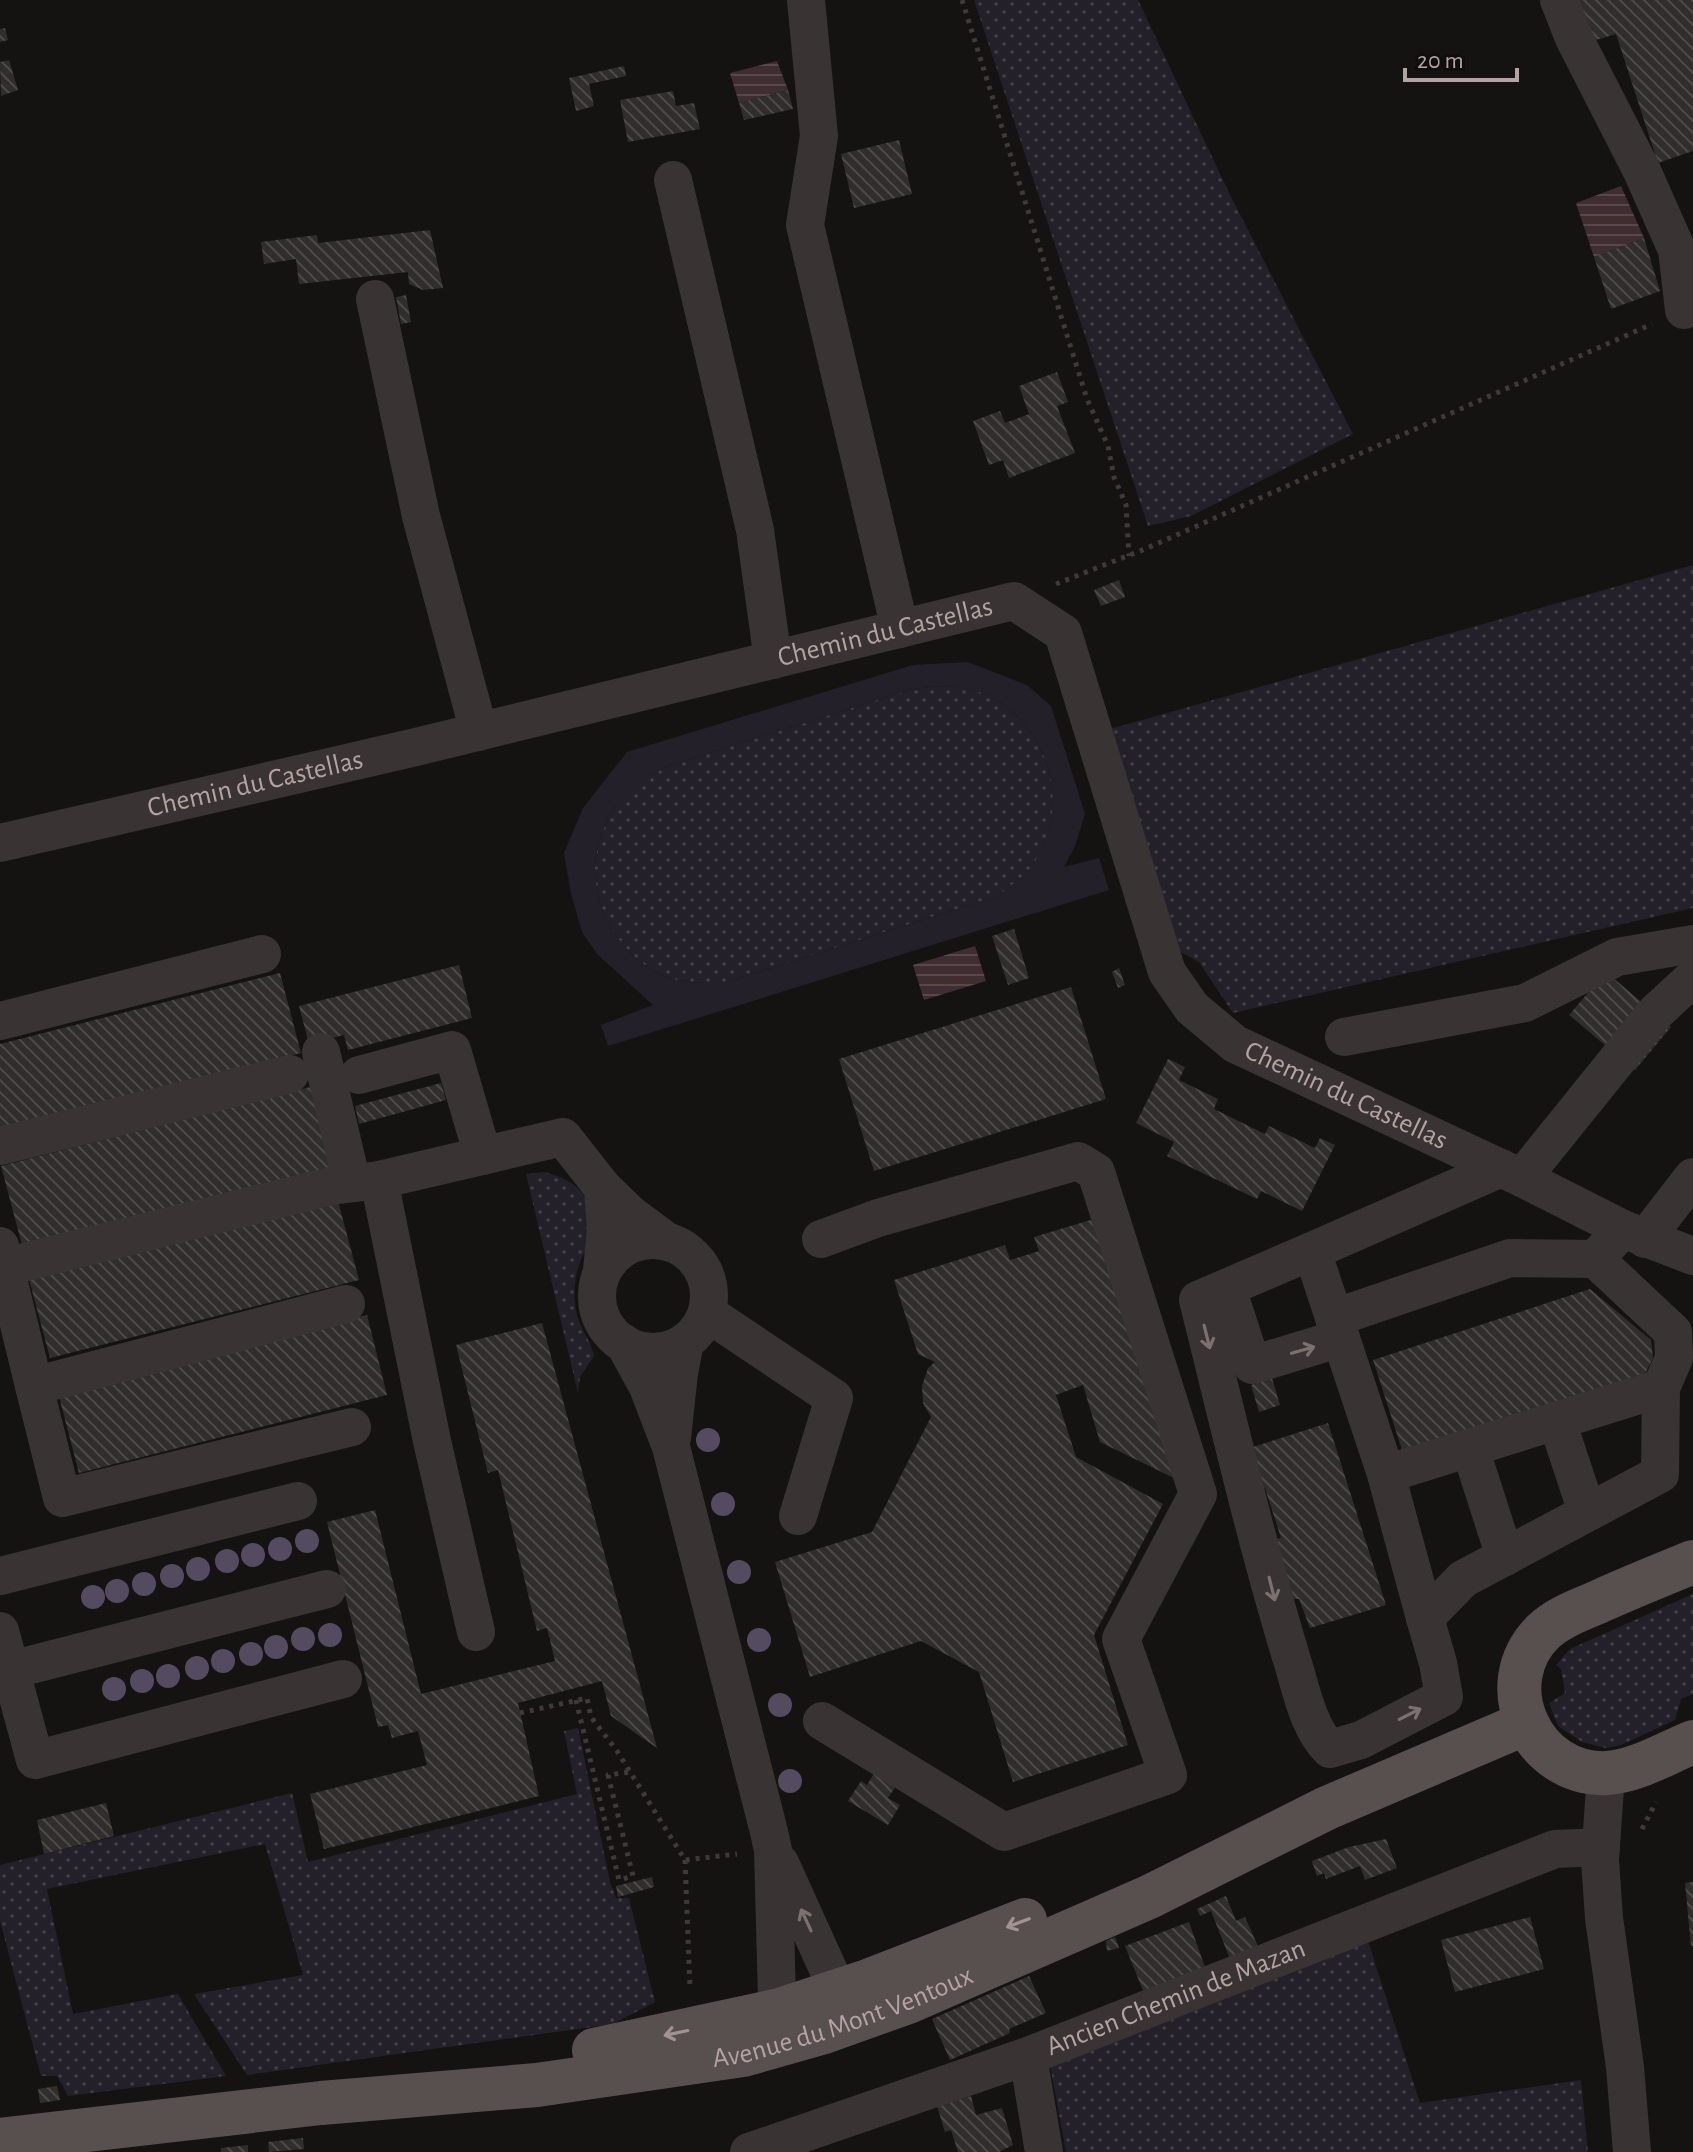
<svg xmlns="http://www.w3.org/2000/svg" width="1693" height="2152" font-family="'Alegreya Sans',sans-serif">
<style>
.grass{fill:url(#grass-dots)}
.garden{fill:#242029;fill-rule:evenodd}
.water{fill:url(#water-rules)}
.building{fill:url(#building-back-hatch)}
.lines{fill:none;stroke-linecap:round;stroke-linejoin:round}
.path{stroke:#403939;stroke-width:5;stroke-dasharray:4 6;stroke-linecap:butt}
.minor{stroke:#393433;stroke-width:38}
.major{stroke:#58504f;stroke-width:44}
.tree{fill:#544b61}
.oneway{stroke:#7d7170}
.oneway2{stroke:#a29291}
.labels{text-anchor:middle;dominant-baseline:central;stroke-width:8;stroke-linejoin:round;paint-order:stroke}
.street-label{font-size:28px;fill:#b5a3a2;stroke:#0f0e0d}
</style>
<defs>
<pattern id="grass-dots" width="8" height="8" patternUnits="userSpaceOnUse" patternTransform="scale(2)"><rect width="8" height="8" fill="#242029"/><path d="M2 2h.1M6 6h.1" fill="none" stroke="#423d45" stroke-width="1.8" stroke-linecap="round"/></pattern>
<pattern id="water-rules" width="6" height="5" patternUnits="userSpaceOnUse" patternTransform="scale(2)"><rect width="6" height="5" fill="#3f2d30"/><path d="M0 2.5h6" fill="none" stroke="#58484b"/></pattern>
<pattern id="building-back-hatch" width="6" height="6" patternUnits="userSpaceOnUse" patternTransform="scale(2)"><rect width="6" height="6" fill="#302e2c"/><path d="M-1 5l2 2M0 0l6 6M5-1l2 2" fill="none" stroke="#4c4947"/></pattern>
</defs>
<rect width="100%" height="100%" fill="#141312"/>
<g class="grass">
<path d="M 974,0 L 1138,0 L 1230,195 L 1353,434 L 1191,516 L 1148,526 Z"/>
<path d="M 1693,565 L 1693,908 L 1233,1013 L 1199,962 L 1175,949 L 1110,729 Z"/>
<path d="M 954,685 C 966,689 980,691 990,696 C 1051,729 1074,811 1031,868 C 1023,878 1009,887 998,896 L 724,983 C 699,983 674,984 652,970 C 604,940 580,879 605,826 C 608,819 611,811 616,805 C 629,789 648,778 665,767 L 912,689 Z"/>
<path d="M 544,1172 C 580,1180 597,1202 592,1239 C 591,1245 586,1249 583,1255 C 576,1269 573,1288 575,1304 C 577,1327 590,1337 594,1356 L 580,1377 L 578,1393 L 526,1174 Z"/>
<path d="M 1693,1594 L 1693,1694 L 1681,1699 L 1675,1720 L 1621,1745 L 1606,1748 L 1582,1742 L 1558,1726 L 1549,1703 L 1565,1693 L 1561,1669 L 1556,1665 L 1570,1649 Z"/>
<path d="M 578,1728 L 610,1882 L 616,1898 L 629,1898 L 655,2002 L 613,2024 L 247,2075 L 194,1994 L 303,1975 L 265,1844 L 47,1889 L 73,2014 L 178,1994 L 226,2076 L 68,2096 L 57,2076 L 41,2076 L 0,1921 L 0,1865 L 292,1793 L 308,1862 L 577,1794 L 564,1731 Z"/>
<path d="M 1367,1938 L 1420,2103 L 1581,2080 L 1588,2152 L 1066,2152 L 1050,2065 Z"/>
</g>
<path class="garden" d="M 968,662 L 1027,685 L 1051,706 L 1085,814 L 1075,846 L 1064,867 L 1099,858 L 1109,890 L 608,1046 L 601,1025 L 653,1005 L 598,955 L 582,932 L 571,894 L 564,853 L 583,808 L 627,752 L 913,665 ZM 954,685 C 966,689 980,691 990,696 C 1051,729 1074,811 1031,867 C 1023,878 1009,887 998,896 L 724,983 C 699,983 674,984 652,970 C 604,940 580,879 605,826 C 608,819 611,811 616,805 C 630,789 648,778 665,767 L 912,689 Z"/>
<g class="water">
<path d="M 777,61 L 788,90 L 739,103 L 730,73 Z"/>
<path d="M 1621,186 L 1644,238 L 1594,257 L 1576,203 Z"/>
<path d="M 975,946 L 986,981 L 924,1000 L 913,965 Z"/>
</g>
<g class="building">
<path d="M 1572,0 L 1693,0 L 1693,151 L 1658,163 L 1616,34 L 1586,43 Z"/>
<path d="M 5,28 L 8,40 L 0,42 L 0,29 Z"/>
<path d="M 9,60 L 18,90 L 1,96 L 0,62 Z"/>
<path d="M 624,66 L 626,76 L 589,84 L 594,106 L 576,111 L 569,78 Z"/>
<path d="M 788,90 L 793,109 L 744,120 L 739,103 Z"/>
<path d="M 673,91 L 676,106 L 694,103 L 700,129 L 628,142 L 620,100 Z"/>
<path d="M 899,140 L 912,194 L 854,208 L 841,154 Z"/>
<path d="M 430,230 L 443,288 L 423,290 L 409,284 L 408,272 L 299,284 L 296,259 L 264,264 L 261,242 L 317,235 L 318,243 Z"/>
<path d="M 1644,238 L 1660,291 L 1611,309 L 1594,257 Z"/>
<path d="M 406,295 L 411,322 L 401,324 L 396,297 Z"/>
<path d="M 1057,372 L 1068,402 L 1057,406 L 1075,453 L 1009,478 L 1003,460 L 989,465 L 973,421 L 1000,411 L 1005,423 L 1029,414 L 1019,386 Z"/>
<path d="M 1119,580 L 1125,597 L 1101,606 L 1094,590 Z"/>
<path d="M 1014,929 L 1029,978 L 1008,985 L 992,936 Z"/>
<path d="M 459,965 L 472,1018 L 348,1050 L 344,1035 L 309,1044 L 299,1006 Z"/>
<path d="M 1119,968 L 1125,985 L 1118,988 L 1112,972 Z"/>
<path d="M 1606,972 L 1671,1027 L 1635,1070 L 1569,1015 Z"/>
<path d="M 280,973 L 301,1053 L 0,1129 L 0,1044 Z"/>
<path d="M 1071,987 L 1106,1099 L 874,1171 L 839,1059 Z"/>
<path d="M 1168,1059 L 1185,1067 L 1179,1080 L 1218,1099 L 1214,1109 L 1265,1134 L 1269,1126 L 1315,1148 L 1320,1138 L 1335,1145 L 1302,1211 L 1261,1191 L 1257,1199 L 1167,1156 L 1174,1142 L 1136,1123 Z"/>
<path d="M 441,1083 L 446,1100 L 359,1124 L 355,1106 Z"/>
<path d="M 310,1087 L 331,1167 L 22,1245 L 1,1166 Z"/>
<path d="M 338,1201 L 359,1280 L 50,1358 L 29,1279 Z"/>
<path d="M 1097,1218 L 1182,1482 L 1100,1442 L 1083,1385 L 1056,1395 L 1076,1457 L 1163,1504 L 1094,1635 L 1128,1745 L 1013,1782 L 979,1672 L 921,1641 L 810,1677 L 775,1562 L 872,1532 L 931,1417 L 923,1403 L 922,1386 L 928,1368 L 935,1362 L 918,1354 L 894,1280 L 1005,1245 L 1010,1260 L 1039,1251 L 1034,1237 Z"/>
<path d="M 1590,1289 L 1651,1340 L 1653,1358 L 1645,1374 L 1404,1456 L 1373,1360 Z"/>
<path d="M 367,1315 L 387,1395 L 79,1473 L 58,1393 Z"/>
<path d="M 542,1323 L 657,1748 L 611,1716 L 602,1681 L 518,1703 L 539,1796 L 324,1849 L 310,1794 L 427,1765 L 418,1731 L 392,1738 L 388,1725 L 378,1727 L 327,1522 L 375,1510 L 421,1694 L 555,1661 L 547,1628 L 537,1631 L 498,1470 L 488,1473 L 456,1345 Z"/>
<path d="M 1272,1378 L 1280,1405 L 1259,1412 L 1251,1385 Z"/>
<path d="M 1328,1423 L 1386,1605 L 1310,1628 L 1299,1599 L 1294,1599 L 1275,1539 L 1281,1538 L 1265,1488 L 1260,1489 L 1253,1447 Z"/>
<path d="M 880,1763 L 902,1777 L 888,1798 L 900,1805 L 888,1825 L 848,1801 L 861,1781 L 867,1785 Z"/>
<path d="M 106,1803 L 114,1836 L 44,1854 L 37,1820 Z"/>
<path d="M 1386,1839 L 1397,1868 L 1365,1880 L 1360,1866 L 1326,1879 L 1324,1873 L 1317,1876 L 1312,1861 L 1349,1847 Z"/>
<path d="M 652,1877 L 654,1887 L 618,1897 L 616,1886 Z"/>
<path d="M 1693,1882 L 1693,1946 L 1691,1946 L 1685,1883 Z"/>
<path d="M 1226,1896 L 1236,1921 L 1245,1917 L 1261,1953 L 1232,1964 L 1211,1911 L 1200,1916 L 1197,1909 Z"/>
<path d="M 1530,1917 L 1544,1969 L 1455,1992 L 1441,1940 Z"/>
<path d="M 1189,1922 L 1205,1967 L 1144,1993 L 1125,1946 Z"/>
<path d="M 1115,1937 L 1119,1948 L 1107,1951 L 1106,1941 Z"/>
<path d="M 1029,1976 L 1046,2013 L 1009,2029 L 1010,2033 L 950,2060 L 932,2019 Z"/>
<path d="M 57,2086 L 60,2100 L 40,2103 L 38,2089 Z"/>
<path d="M 971,2096 L 976,2115 L 1002,2108 L 1013,2145 L 999,2152 L 958,2152 L 951,2130 L 945,2132 L 937,2106 Z"/>
<path d="M 303,2138 L 304,2149 L 269,2152 L 268,2142 Z"/>
<path d="M 248,2145 L 248,2152 L 221,2152 L 221,2148 Z"/>
</g>
<g class="lines">
<g class="path">
<path d="M 962,0 L 1087,399 L 1108,446 L 1114,477 L 1126,505 L 1129,556"/>
<path d="M 1056,584 L 1145,549 L 1652,324"/>
<path d="M 576,1700 L 619,1880 L 633,1876 L 608,1775 L 629,1772"/>
<path d="M 520,1713 L 587,1698 L 591,1717 L 617,1751 L 685,1860 L 737,1854"/>
<path d="M 1642,1829 L 1656,1802"/>
<path d="M 685,1860 L 690,1988"/>
</g>
<g class="minor">
<path d="M 806,0 L 819,136 L 805,225 L 900,629"/>
<path d="M 1559,0 L 1574,38 L 1642,171 L 1677,250 L 1684,310"/>
<path d="M 673,180 L 755,530 L 773,660"/>
<path d="M 375,299 L 421,516 L 479,732"/>
<path id="s1" d="M 0,843 L 416,747 L 1014,601 L 1063,633 L 1167,972 L 1192,1008 L 1235,1044 L 1522,1178 L 1623,1229 L 1693,1256"/>
<path d="M 0,1021 L 262,954"/>
<path d="M 1344,1037 L 1525,1003 L 1617,957 L 1693,944"/>
<path d="M 321,1052 L 352,1183"/>
<path d="M 359,1075 L 452,1050 L 483,1156"/>
<path d="M 0,1146 L 290,1074"/>
<path d="M 1501,1168 L 1312,1251 L 1386,1474 L 1425,1618 L 1463,1579 L 1660,1474 L 1661,1388 L 1674,1358 L 1673,1332 L 1595,1259 L 1623,1229"/>
<path d="M 1522,1178 L 1655,1013 L 1693,978"/>
<path d="M 821,1239 L 878,1218 L 1078,1161 L 1096,1172 L 1198,1494 L 1121,1639 L 1168,1775 L 1004,1832 L 822,1721"/>
<path d="M 1645,1239 L 1693,1177"/>
<circle cx="653" cy="1296" r="56"/>
<path d="M 0,1246 L 34,1386 L 346,1304"/>
<path d="M 1312,1251 L 1198,1300 C 1228,1420 1256,1542 1292,1660 C 1301,1689 1308,1728 1330,1749 L 1361,1740 L 1444,1697 L 1438,1663 L 1425,1618"/>
<path d="M 5,1267 L 331,1186 L 379,1180"/>
<path d="M 602,1270 L 606,1230 L 603,1188 L 630,1214 L 665,1240"/>
<path d="M 1227,1288 L 1252,1365 L 1341,1338"/>
<path d="M 707,1313 L 834,1398 L 798,1516"/>
<path d="M 1334,1318 L 1510,1258 L 1595,1259"/>
<path d="M 624,1343 L 648,1387 L 671,1447 L 769,1832 L 773,1850 L 777,1999 C 780,2013 789,2020 803,2021"/>
<path d="M 34,1386 L 62,1498 L 352,1427"/>
<path d="M 1557,1421 L 1587,1512"/>
<path d="M 672,1438 L 679,1373 L 685,1342"/>
<path d="M 1470,1448 L 1505,1557"/>
<path d="M 1386,1474 L 1661,1388"/>
<path d="M 0,1576 L 298,1501"/>
<path d="M 0,1631 L 35,1760 L 343,1679"/>
<path d="M 476,1632 L 432,1441 L 379,1180 L 563,1137 L 603,1188"/>
<path d="M 11,1670 L 327,1589"/>
<path d="M 1606,1773 L 1600,1860 L 1604,1918 L 1625,2067 L 1632,2152"/>
<path d="M 780,1863 L 838,1991 L 840,2000 L 837,2011 L 828,2014"/>
<path d="M 1028,2056 L 1044,2152"/>
<path id="s2" d="M 749,2152 L 1028,2056 L 1555,1849 L 1601,1847"/>
</g>
<g class="major">
<path d="M 1693,1562 C 1661,1575 1629,1588 1598,1602 C 1580,1610 1559,1617 1544,1631 C 1489,1684 1533,1777 1607,1773 C 1637,1771 1666,1753 1693,1742"/>
<path d="M 594,2050 L 780,2010 L 865,1982 L 1025,1920"/>
<path id="s3" d="M 0,2140 L 321,2103 L 537,2085 L 743,2055 L 824,2032 L 908,2002 L 1149,1897 L 1327,1808 L 1526,1723"/>
</g>
</g>
<g class="tree">
<circle cx="708" cy="1440" r="12"/>
<circle cx="723" cy="1504" r="12"/>
<circle cx="307" cy="1541" r="12"/>
<circle cx="280" cy="1549" r="12"/>
<circle cx="253" cy="1555" r="12"/>
<circle cx="227" cy="1561" r="12"/>
<circle cx="198" cy="1569" r="12"/>
<circle cx="739" cy="1572" r="12"/>
<circle cx="172" cy="1576" r="12"/>
<circle cx="144" cy="1584" r="12"/>
<circle cx="117" cy="1591" r="12"/>
<circle cx="93" cy="1597" r="12"/>
<circle cx="330" cy="1635" r="12"/>
<circle cx="303" cy="1639" r="12"/>
<circle cx="759" cy="1640" r="12"/>
<circle cx="276" cy="1647" r="12"/>
<circle cx="251" cy="1654" r="12"/>
<circle cx="223" cy="1661" r="12"/>
<circle cx="197" cy="1668" r="12"/>
<circle cx="168" cy="1676" r="12"/>
<circle cx="142" cy="1681" r="12"/>
<circle cx="114" cy="1689" r="12"/>
<circle cx="780" cy="1705" r="12"/>
<circle cx="790" cy="1781" r="12"/>
</g>
<defs><path id="oneway-shaft" d="M-6 0H5M1.5-3L5.5 0L1.5 3" fill="none" stroke-width="1.6" stroke-linecap="round" stroke-linejoin="round" transform="scale(2)"/></defs>
<g class="oneway">
<use href="#oneway-shaft" transform="translate(1207 1337) rotate(76)"/>
<use href="#oneway-shaft" transform="translate(1303 1350) rotate(-16)"/>
<use href="#oneway-shaft" transform="translate(1272 1589) rotate(76)"/>
<use href="#oneway-shaft" transform="translate(1410 1714) rotate(-27)"/>
<use href="#oneway-shaft" transform="translate(806 1920) rotate(-115)"/>
</g>
<g class="oneway2">
<use href="#oneway-shaft" transform="translate(1018 1923) rotate(159)"/>
<use href="#oneway-shaft" transform="translate(676 2033) rotate(168)"/>
</g>
<g class="labels">
<g class="street-label">
<text stroke="none"><textPath href="#s1" startOffset="910">Chemin du Castellas</textPath></text>
<text stroke="none"><textPath href="#s1" startOffset="262">Chemin du Castellas</textPath></text>
<text stroke="none"><textPath href="#s1" startOffset="1678">Chemin du Castellas</textPath></text>
<text stroke="none"><textPath href="#s2" startOffset="454">Ancien Chemin de Mazan</textPath></text>
<text stroke="none"><textPath href="#s3" startOffset="854">Avenue du Mont Ventoux</textPath></text>
</g>
</g>
<path d="M1405 68v12h112v-12" fill="none" stroke="#b5a3a2" stroke-width="4"/>
<text x="1417" y="68" font-size="24" fill="#b5a3a2" stroke="#0f0e0d" stroke-width="6" paint-order="stroke">20 m</text>
</svg>
